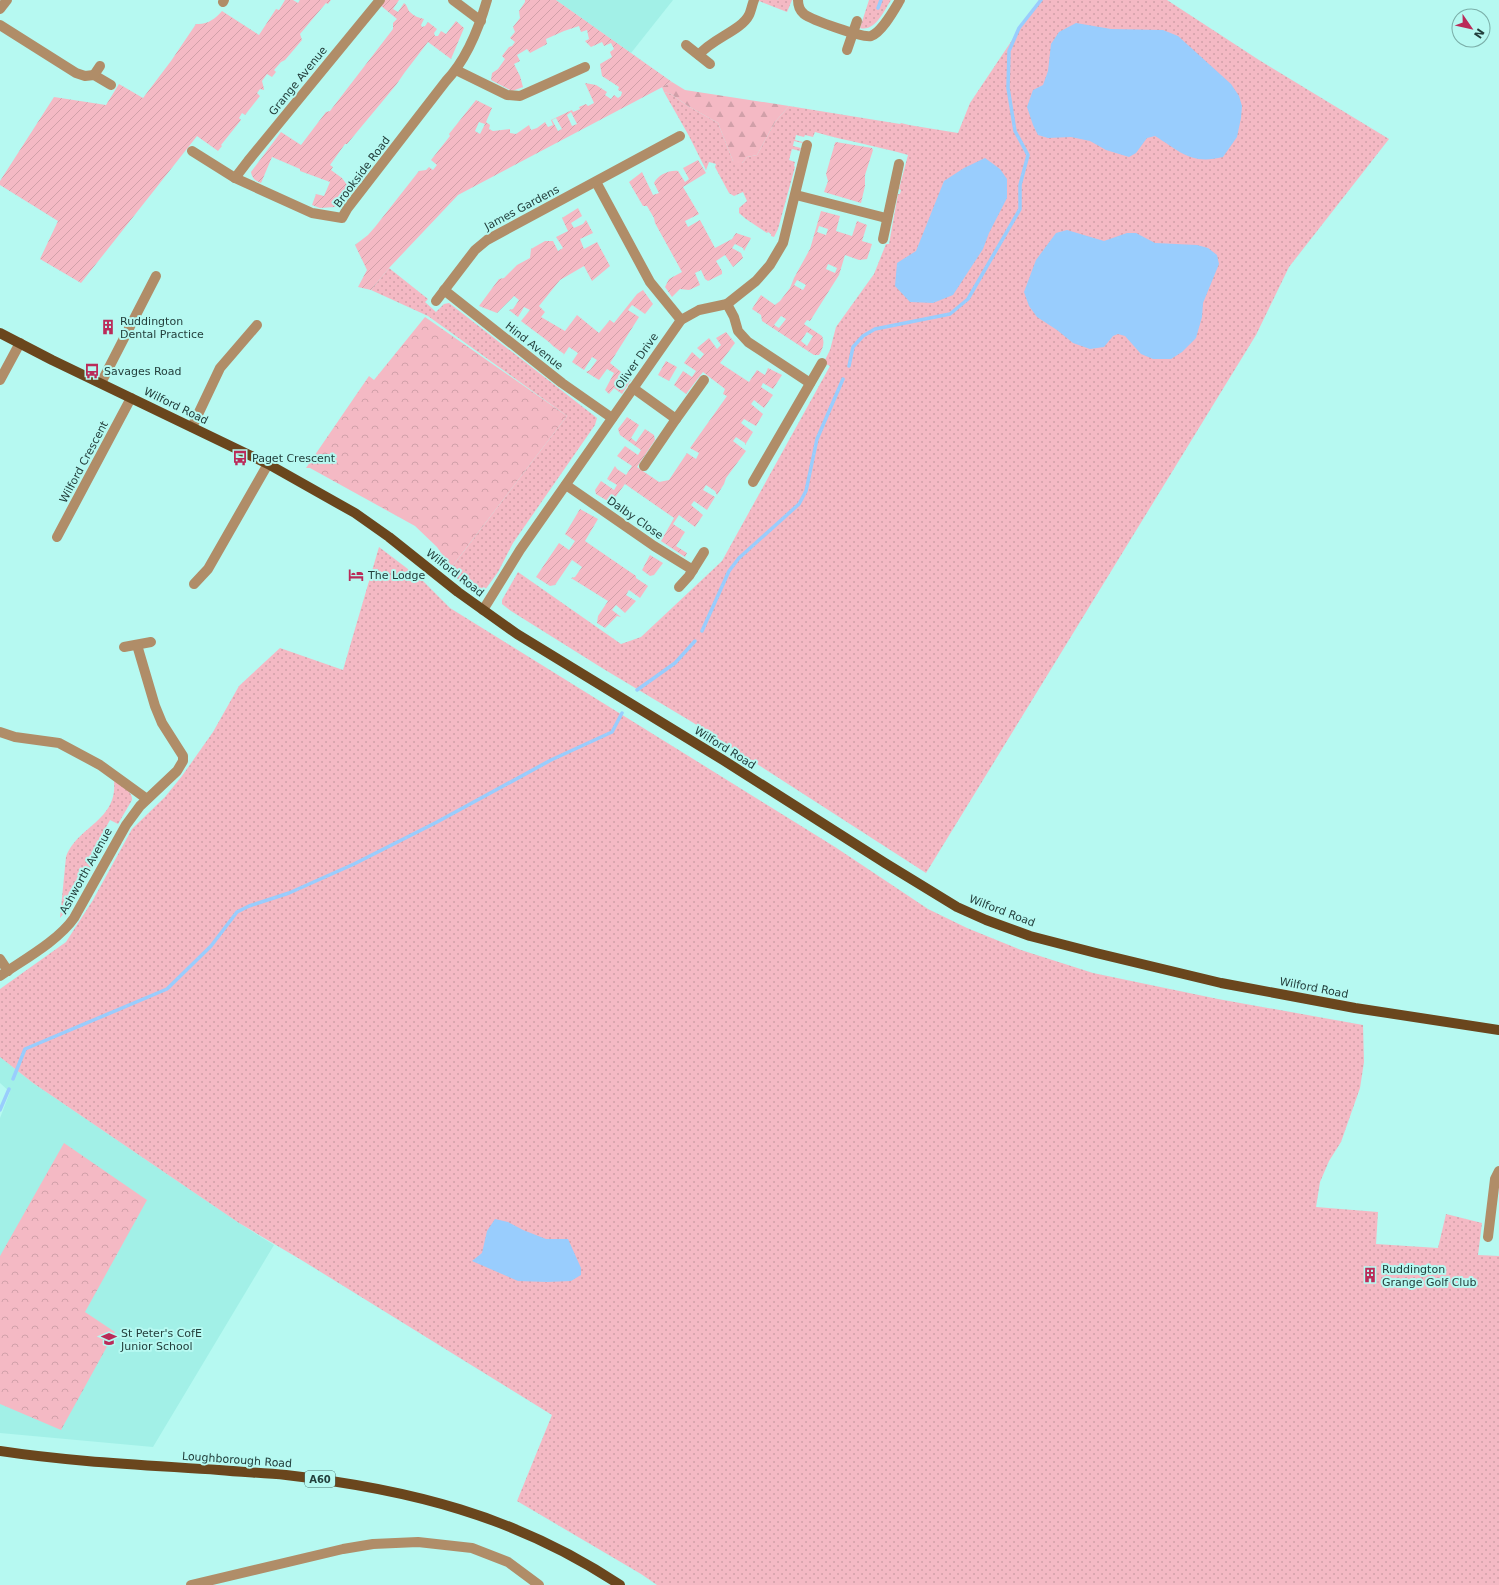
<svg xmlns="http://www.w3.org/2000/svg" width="1499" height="1585" font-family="'DejaVu Sans',sans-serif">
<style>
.built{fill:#a2f0e7}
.grass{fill:url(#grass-dots)}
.forest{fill:url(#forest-firs)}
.park{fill:url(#park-crowns)}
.garden{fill:url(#garden-furrows);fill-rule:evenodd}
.water{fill:#99cdfd}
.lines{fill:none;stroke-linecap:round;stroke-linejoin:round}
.stream{stroke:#99cdfd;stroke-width:3.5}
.minor{stroke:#b08d68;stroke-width:10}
.major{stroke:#6a461d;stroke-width:10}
.labels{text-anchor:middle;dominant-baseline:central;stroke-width:4;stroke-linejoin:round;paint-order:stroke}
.shield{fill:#b6f9f1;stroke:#4f7772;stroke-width:1}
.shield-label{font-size:10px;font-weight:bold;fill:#233f3c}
.street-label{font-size:11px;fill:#233f3c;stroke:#b6f9f1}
.poi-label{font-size:11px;fill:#233f3c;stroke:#b6f9f1;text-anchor:start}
</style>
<defs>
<pattern id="grass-dots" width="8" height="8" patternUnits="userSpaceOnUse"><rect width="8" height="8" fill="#f4b9c4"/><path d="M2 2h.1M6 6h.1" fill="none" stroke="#d1a0a9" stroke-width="1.8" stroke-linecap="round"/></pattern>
<pattern id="forest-firs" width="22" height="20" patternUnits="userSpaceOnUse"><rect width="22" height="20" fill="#f4b9c4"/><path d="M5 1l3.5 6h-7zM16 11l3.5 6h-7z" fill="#d1a0a9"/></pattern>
<pattern id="park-crowns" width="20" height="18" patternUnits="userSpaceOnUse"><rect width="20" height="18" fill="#f4b9c4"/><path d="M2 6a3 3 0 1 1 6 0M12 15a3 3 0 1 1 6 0" fill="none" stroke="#d1a0a9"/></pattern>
<pattern id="garden-furrows" width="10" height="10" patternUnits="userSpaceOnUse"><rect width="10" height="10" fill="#f4b9c4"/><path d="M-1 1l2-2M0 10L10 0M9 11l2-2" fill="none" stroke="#d1a0a9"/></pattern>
</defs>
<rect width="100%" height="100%" fill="#b6f9f1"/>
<g class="built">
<path d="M 556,0 L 673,0 L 631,53 Z"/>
<path d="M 0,1057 L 33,1083 L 239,1223 L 274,1245 L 153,1447 L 0,1433 L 0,1118 L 10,1092 L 0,1083 Z"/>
</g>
<g class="grass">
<path d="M 759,0 L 792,0 L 787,12 L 759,1 Z"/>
<path d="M 869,0 L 891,0 C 884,11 875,32 860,28 Z"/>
<path d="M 1039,0 L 1167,0 L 1259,60 L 1389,139 L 1289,267 L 1256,335 L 926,873 L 692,722 L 602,668 L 511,611 L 502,604 L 502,600 L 518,572 L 621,644 L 641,637 L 722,561 L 830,366 L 826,364 L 827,362 L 824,362 L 830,350 L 836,327 L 874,274 L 886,244 L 889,244 L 898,194 L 900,194 L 901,190 L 899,189 L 908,155 C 877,146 846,141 815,132 L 813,137 L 805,135 L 804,137 L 796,135 L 795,140 L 803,142 L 802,143 L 794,141 L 793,146 L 801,148 L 800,151 L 792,149 L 789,160 L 795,162 L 794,166 L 795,167 L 778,229 L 774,237 L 771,236 L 771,234 L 768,232 L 767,233 L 746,219 L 739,213 L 739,208 L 747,201 L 743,192 L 734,196 L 729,193 L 715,167 L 716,164 L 709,162 L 706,170 L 689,136 L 664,92 L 671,94 L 688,106 L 718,123 L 733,161 L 742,163 L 747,157 L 757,155 L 775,122 L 789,106 L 900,124 L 901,123 L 909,125 L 958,133 L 970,103 Z"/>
<path d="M 389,268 L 428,299 L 425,302 L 436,312 L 444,304 L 449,303 L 597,418 L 595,425 L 513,543 L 498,572 L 485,590 L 479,594 L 448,572 L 567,416 L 428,316 L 371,290 Z"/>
<path d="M 379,547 L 421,579 L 450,608 L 835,847 L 928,909 L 967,928 L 1021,950 L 1093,973 L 1218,999 L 1363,1025 L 1364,1062 L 1360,1088 L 1341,1142 L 1329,1161 L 1320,1182 L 1316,1207 L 1378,1212 L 1376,1244 L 1438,1248 L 1446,1214 L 1482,1223 L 1478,1255 L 1499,1256 L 1499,1585 L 657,1585 L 641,1574 L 517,1501 L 552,1415 L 303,1261 L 239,1223 L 33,1083 L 0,1057 L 0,989 L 66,942 L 93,900 L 132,829 L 165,797 L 182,776 L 213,732 L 239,686 L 280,648 L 343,670 Z"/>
<path d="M 114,781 C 120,785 133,791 132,800 L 118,824 L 110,820 L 100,838 L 106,842 L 66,911 L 60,918 L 66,857 C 77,826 118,821 114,781 Z"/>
</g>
<path class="forest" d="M 672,82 L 685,90 L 789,106 L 775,122 L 757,155 L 747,157 L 742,163 L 738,165 L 733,161 L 718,123 L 688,106 L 671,94 L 664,92 L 662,87 Z"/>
<g class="park">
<path d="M 425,317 L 567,416 L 451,568 L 437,547 L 415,526 L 310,468 L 306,468 L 369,376 L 374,380 Z"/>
<path d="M 64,1143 L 147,1200 L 85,1312 L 115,1332 L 61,1430 L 0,1404 L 0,1256 Z"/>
</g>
<g class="garden">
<path d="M 285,0 L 293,0 L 298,3 L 300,0 L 331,0 L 328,4 L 326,3 L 300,34 L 302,40 L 285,60 L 281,62 L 274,70 L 276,72 L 272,77 L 267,74 L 262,81 L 264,89 L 264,90 L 260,89 L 257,93 L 260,96 L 245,115 L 242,113 L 239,118 L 241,120 L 221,145 L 222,146 L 218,151 L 197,136 L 81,283 L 40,259 L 58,221 L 0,185 L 0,181 L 54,97 L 106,105 L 119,84 L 143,98 L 171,61 L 196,24 C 207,25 215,19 222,11 L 259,35 L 276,9 L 279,10 Z"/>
<path d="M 385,0 L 399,0 L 393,9 L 398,12 L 404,3 C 408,6 407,9 410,12 C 414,16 419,18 424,19 L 421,25 L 422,27 L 425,26 L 428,22 L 437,29 L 434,33 L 435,36 L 438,36 L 441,31 L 446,34 L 456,21 L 464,28 L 451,59 L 428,42 L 405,72 L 396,85 L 347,144 L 345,144 L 330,165 L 333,167 L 331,170 L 342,178 L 350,189 L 348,192 L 335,207 L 320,208 L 312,205 L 316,194 L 324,196 L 330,182 L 300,171 L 300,169 L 272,157 L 261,183 C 255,181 252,178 251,172 L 281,132 L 301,145 L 326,112 L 330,111 L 393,29 L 393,23 L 397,19 L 380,5 Z"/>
<path d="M 525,0 L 556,0 L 672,82 L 458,195 L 389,268 L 371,290 L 358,287 L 367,270 L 355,245 L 368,235 L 375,227 L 419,171 L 426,170 L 429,167 L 433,170 L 437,165 L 431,160 L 450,136 L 449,134 L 476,100 L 492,108 L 486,122 L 490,125 L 489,129 L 493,131 L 510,129 L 510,133 L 516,134 L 529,125 L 531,130 L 537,128 L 545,122 L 548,127 L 553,125 L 551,120 L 572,110 L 573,112 L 580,109 L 579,107 L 586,104 L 588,106 L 594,103 L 585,83 L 596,85 L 607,92 L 605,95 L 611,99 L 614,95 L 618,98 L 621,96 L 622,92 L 618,90 L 619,87 L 602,76 L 600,64 L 612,57 L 610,52 L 614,49 L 611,43 L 604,46 L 602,42 L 591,47 L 585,41 L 589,39 L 587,30 L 581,32 L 579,26 L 564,31 L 546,39 L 547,44 L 530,53 L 527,49 L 517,55 L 520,61 L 514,64 L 520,76 L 523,87 L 512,91 L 491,80 L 492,73 L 498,69 L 505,59 L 502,56 L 509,47 L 512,46 L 515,42 L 510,38 L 515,32 L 513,27 L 520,18 L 519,11 L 525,2 ZM 571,112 L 577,124 L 572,126 L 567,115 ZM 556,118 L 562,129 L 558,131 L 552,120 ZM 479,122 L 485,124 L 480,134 L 475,131 Z"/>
<path d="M 836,142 L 872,148 L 873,150 L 865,175 L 865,186 L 861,203 L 824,192 L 828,181 L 826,174 L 835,143 Z"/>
<path d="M 698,160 L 706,173 L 683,187 L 699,214 L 685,221 L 688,227 L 700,220 L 715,248 L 732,239 L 736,233 L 751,238 L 744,251 L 743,248 L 735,244 L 732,248 L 741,253 L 743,258 L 733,267 L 725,255 L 716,261 L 722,271 L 722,274 L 708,281 L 705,279 L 701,270 L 695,273 L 700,285 L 689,290 L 680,289 L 672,297 L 665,287 L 669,279 L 682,272 L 655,223 L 654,218 L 647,206 L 643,206 L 629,182 L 642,172 L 653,195 L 659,193 L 654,183 C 658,175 669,170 678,171 L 685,182 L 689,179 L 683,168 Z"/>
<path d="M 578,208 L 582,216 L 571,223 L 574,228 L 583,224 L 586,220 L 593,233 L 580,239 L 584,249 L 597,242 L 610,266 L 592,281 L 584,266 L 560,280 L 539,306 L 545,312 L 541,317 L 565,331 L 577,315 L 599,333 L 610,320 L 614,323 L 637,294 L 643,290 L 653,304 L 645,314 L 632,305 L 628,310 L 639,317 L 610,363 L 631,380 L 622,394 L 614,388 L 609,394 L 605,390 L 614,373 L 607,369 L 599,380 L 586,372 L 590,370 L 597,360 L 592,357 L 584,370 L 572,362 L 578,353 L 569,347 L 563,356 L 564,354 L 553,346 L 549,342 L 521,321 L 530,310 L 524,307 L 518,317 L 509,310 L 513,309 L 519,300 L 514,296 L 497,313 L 479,306 L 499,279 L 504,278 L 517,265 L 530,258 L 531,249 L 545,241 L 553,241 L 558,251 L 563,248 L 556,237 L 568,231 L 562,218 Z"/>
<path d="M 821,211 L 840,216 L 836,231 L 852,236 L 857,221 L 867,225 L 862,241 L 872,244 L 867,259 L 859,260 L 845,255 L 839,275 L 810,321 L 807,320 L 804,324 L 822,336 C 825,343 823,348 819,355 L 814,355 L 762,321 L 761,315 L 752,309 L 761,295 L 775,305 L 780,301 L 790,288 L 794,278 L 810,249 ZM 819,226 L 828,229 L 826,235 L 817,232 ZM 828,264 L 837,268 L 835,273 L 826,269 ZM 797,280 L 806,285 L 803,290 L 794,285 ZM 781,316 L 786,319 L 779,328 L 774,325 ZM 807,332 L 813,336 L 807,346 L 801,341 Z"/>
<path d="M 726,332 L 735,343 L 720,363 L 749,382 L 757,370 L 765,375 L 768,368 L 782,375 L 773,389 L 763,383 L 761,387 L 773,395 L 764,408 L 754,400 L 751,404 L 763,414 L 756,426 L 744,419 L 741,423 L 753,432 L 745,445 L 745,443 L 736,437 L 733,441 L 746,451 L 726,478 L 724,484 L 717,495 L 715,491 L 706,485 L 703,490 L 715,497 L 707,510 L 694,501 L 691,505 L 703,515 L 695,527 L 679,515 L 673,524 L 685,532 L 676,546 L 687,553 L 685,557 L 661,541 L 674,518 L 625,484 L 611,503 L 596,494 L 595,490 L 601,481 L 614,490 L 617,485 L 607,479 L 615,466 L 617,469 L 626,475 L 632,466 L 617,456 L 625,446 L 638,455 L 641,450 L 620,435 L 618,429 L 627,417 L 639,425 L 631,438 L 636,442 L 645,429 L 654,435 L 655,440 L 637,467 L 659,482 L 669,480 L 687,453 L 696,459 L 699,453 L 690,448 L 727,396 L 723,394 L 725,389 L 703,372 L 686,394 L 674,385 L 683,371 L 692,377 L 696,371 L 684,363 L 692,352 L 700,359 L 704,354 L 697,348 L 709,338 L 717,349 L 721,345 L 716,338 Z"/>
<path d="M 666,361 L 677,367 L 669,381 L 658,375 Z"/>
<path d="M 580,509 L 598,519 L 585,541 L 636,576 L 636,578 L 648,586 L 640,598 L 629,590 L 626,595 L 636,601 L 625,613 L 616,605 L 612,610 L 621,617 L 617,616 L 605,628 L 597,623 L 598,616 L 608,601 L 571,578 L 575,577 L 582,567 L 572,560 L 555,585 L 550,586 L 536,577 L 559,543 L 569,550 L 575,541 L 565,534 Z"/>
<path d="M 650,555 L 663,563 L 654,575 L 650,576 L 642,570 Z"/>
</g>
<g class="water">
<path d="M 1076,23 L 1111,29 L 1163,30 L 1178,36 L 1231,84 L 1239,96 L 1242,106 L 1241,118 L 1237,137 L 1223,157 C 1191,165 1181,152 1155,136 L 1147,138 L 1136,153 L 1129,157 L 1106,150 L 1090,141 L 1071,137 L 1048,138 L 1038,135 L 1033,125 L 1027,107 L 1033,90 L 1043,85 L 1048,71 L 1051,44 L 1059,32 Z"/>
<path d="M 985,158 L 1000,169 L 1007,179 L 1007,198 L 989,233 L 983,249 L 953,295 L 933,303 L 910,302 L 895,286 L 897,263 L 916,251 L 944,181 L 964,168 Z"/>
<path d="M 1067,230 L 1104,241 L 1127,233 L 1136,233 L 1155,243 L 1197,245 L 1208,248 L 1217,255 L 1219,264 L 1203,303 L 1202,317 L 1196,338 L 1182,352 L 1171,359 L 1153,359 L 1141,354 L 1125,336 L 1118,334 L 1113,336 L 1104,347 L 1090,349 L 1073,343 L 1057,330 L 1037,317 L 1029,306 L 1024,292 L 1036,260 L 1056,233 Z"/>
<path d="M 495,1219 L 508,1222 L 523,1230 L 546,1239 L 568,1239 L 581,1268 L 581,1275 L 571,1281 L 547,1282 L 518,1281 L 472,1261 L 482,1253 L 487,1231 Z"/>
</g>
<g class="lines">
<g class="stream">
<path d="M 878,8 L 881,0"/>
<path d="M 849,366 L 853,347 L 863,336 L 875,329 L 950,314 L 968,299 L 1020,209 L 1020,185 L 1028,155 L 1015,131 L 1008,88 L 1009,51 L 1019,28 L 1041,0"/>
<path d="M 702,631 L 729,571 L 739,558 L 799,504 L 806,491 L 817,439 L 843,379"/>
<path d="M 637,690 L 675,663 L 695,641"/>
<path d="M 13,1079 L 25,1049 L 167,989 L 211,946 L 237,912 L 249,906 L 289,893 L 354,864 L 437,822 L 551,760 L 612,732 L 622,713"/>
<path d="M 0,1110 L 9,1089"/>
</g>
<g class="minor">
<path d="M 453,0 L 481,21"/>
<path d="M 798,0 C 798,5 799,10 804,14 C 812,20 862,38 871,36 C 882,32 894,10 900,0"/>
<path d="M 223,2 L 224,0"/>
<path d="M 0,9 L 7,0"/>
<path d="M 0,25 L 76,73 L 85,76 L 94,75 L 111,85"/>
<path d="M 686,45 L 710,64"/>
<path d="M 847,50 L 857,21"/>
<path d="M 699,55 C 711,39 741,31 749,15 C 751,11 752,5 754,0"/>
<path d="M 456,70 L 507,95 L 520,96 L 585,67"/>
<path d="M 94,75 L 100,66"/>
<path d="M 192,151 L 235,178 L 312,213 L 342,218 L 347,209 L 446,81 C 466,60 479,28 487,0"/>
<path d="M 235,178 L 248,161 L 380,0"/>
<path d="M 596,182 L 650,282 L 681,320"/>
<path d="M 796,195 L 886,218"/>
<path d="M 883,239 L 899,164"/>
<path d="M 444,290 L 562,383 L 612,418"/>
<path d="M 436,301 L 475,250 L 487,240 L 680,136"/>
<path d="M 727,304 L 734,317 L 738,331 L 748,342 L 810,383"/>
<path d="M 0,380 L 20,343"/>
<path d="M 101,383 L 156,276"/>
<path d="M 633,388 L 676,419 L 644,466"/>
<path d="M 676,419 L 704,380"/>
<path d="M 192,427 L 220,368 L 257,325"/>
<path d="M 753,482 L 822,363"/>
<path d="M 566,485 L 654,546 L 693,570"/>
<path d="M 57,537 L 131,398"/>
<path d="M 194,584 L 208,569 L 268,464"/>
<path d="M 679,587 L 689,576 L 704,552"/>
<path d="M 483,610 L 520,550 L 681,320 L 699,310 L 727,304 L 756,281 L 770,265 L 783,243 L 807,145"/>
<path d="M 124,647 L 151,642"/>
<path d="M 0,732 L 15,737 L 59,743 L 100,765 L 147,799"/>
<path d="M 0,959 L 8,971"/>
<path d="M 0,976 C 23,960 58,941 74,918 L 126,825 L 140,806 L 177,771 L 183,761 L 183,756 L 162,723 L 155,706 L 137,645"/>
<path d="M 1488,1237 L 1495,1179 L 1499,1171"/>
<path d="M 191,1585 L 343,1549 L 373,1544 L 418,1542 L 472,1548 L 508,1562 L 539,1585"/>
</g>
<g class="major">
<path d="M 0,333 L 52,360 L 268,464 L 355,513 L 389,537 L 458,592 L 517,634 L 723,760 L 885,863 L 957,907 L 986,920 L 1030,936 L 1096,953 L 1221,983 L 1355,1008 L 1499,1030"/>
<path d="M 0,1451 C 72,1462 146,1465 219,1470 C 241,1472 264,1473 286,1475 C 408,1489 517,1516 620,1585"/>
</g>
</g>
<defs>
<g id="building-bare" transform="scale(1.2)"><path d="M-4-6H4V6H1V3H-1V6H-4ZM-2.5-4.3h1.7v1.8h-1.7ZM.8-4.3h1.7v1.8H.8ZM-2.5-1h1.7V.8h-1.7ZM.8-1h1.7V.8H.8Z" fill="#ba2b59" stroke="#b6f9f1" stroke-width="2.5" paint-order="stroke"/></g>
<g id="bus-bare" transform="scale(1.2)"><path d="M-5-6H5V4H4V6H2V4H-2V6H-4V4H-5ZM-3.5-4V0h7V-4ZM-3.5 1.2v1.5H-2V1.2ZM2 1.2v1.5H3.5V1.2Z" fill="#ba2b59" stroke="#b6f9f1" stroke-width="2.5" paint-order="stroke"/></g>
<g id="hotel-bare" transform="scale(1.2)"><path d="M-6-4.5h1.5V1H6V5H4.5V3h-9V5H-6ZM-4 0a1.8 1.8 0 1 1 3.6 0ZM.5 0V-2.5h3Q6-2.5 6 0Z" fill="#ba2b59" stroke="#b6f9f1" stroke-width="2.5" paint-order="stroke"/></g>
<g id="school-bare" transform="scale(1.2)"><path d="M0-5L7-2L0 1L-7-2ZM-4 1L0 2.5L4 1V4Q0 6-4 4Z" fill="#ba2b59" stroke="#b6f9f1" stroke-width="2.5" paint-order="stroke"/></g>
</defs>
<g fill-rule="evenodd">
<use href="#building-bare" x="108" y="327"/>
<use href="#bus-bare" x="92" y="371"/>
<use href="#bus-bare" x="240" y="458"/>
<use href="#hotel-bare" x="356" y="575"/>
<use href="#building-bare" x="1370" y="1275"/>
<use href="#school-bare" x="109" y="1339"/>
</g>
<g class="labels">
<rect class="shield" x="305" y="1471" width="30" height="16" rx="3"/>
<g class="shield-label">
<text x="320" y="1479">A60</text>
</g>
<g class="street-label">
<text transform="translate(298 81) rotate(-51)">Grange Avenue</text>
<text transform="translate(362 172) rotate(-53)">Brookside Road</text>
<text transform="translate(522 208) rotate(-28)">James Gardens</text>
<text transform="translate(534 346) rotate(38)">Hind Avenue</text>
<text transform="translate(637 361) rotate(-55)">Oliver Drive</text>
<text transform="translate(176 406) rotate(26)">Wilford Road</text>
<text transform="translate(84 462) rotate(-62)">Wilford Crescent</text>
<text transform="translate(635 518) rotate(35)">Dalby Close</text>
<text transform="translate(455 573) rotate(38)">Wilford Road</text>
<text transform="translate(725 748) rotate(32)">Wilford Road</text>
<text transform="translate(86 871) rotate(-61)">Ashworth Avenue</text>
<text transform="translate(1002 911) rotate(21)">Wilford Road</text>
<text transform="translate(1314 988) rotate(11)">Wilford Road</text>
<text transform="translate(237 1460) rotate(4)">Loughborough Road</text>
</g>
<g class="poi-label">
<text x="120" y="321">Ruddington<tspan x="120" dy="13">Dental Practice</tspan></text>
<text x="104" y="371">Savages Road</text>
<text x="252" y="458">Paget Crescent</text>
<text x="368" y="575">The Lodge</text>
<text x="1382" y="1269">Ruddington<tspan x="1382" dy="13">Grange Golf Club</tspan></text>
<text x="121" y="1333">St Peter's CofE<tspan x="121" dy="13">Junior School</tspan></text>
</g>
</g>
<g transform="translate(1471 28) rotate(124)"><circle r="19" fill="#b6f9f1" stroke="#7bafa9"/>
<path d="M0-3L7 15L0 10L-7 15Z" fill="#ba2b59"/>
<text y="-6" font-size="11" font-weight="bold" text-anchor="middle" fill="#233f3c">N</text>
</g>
</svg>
